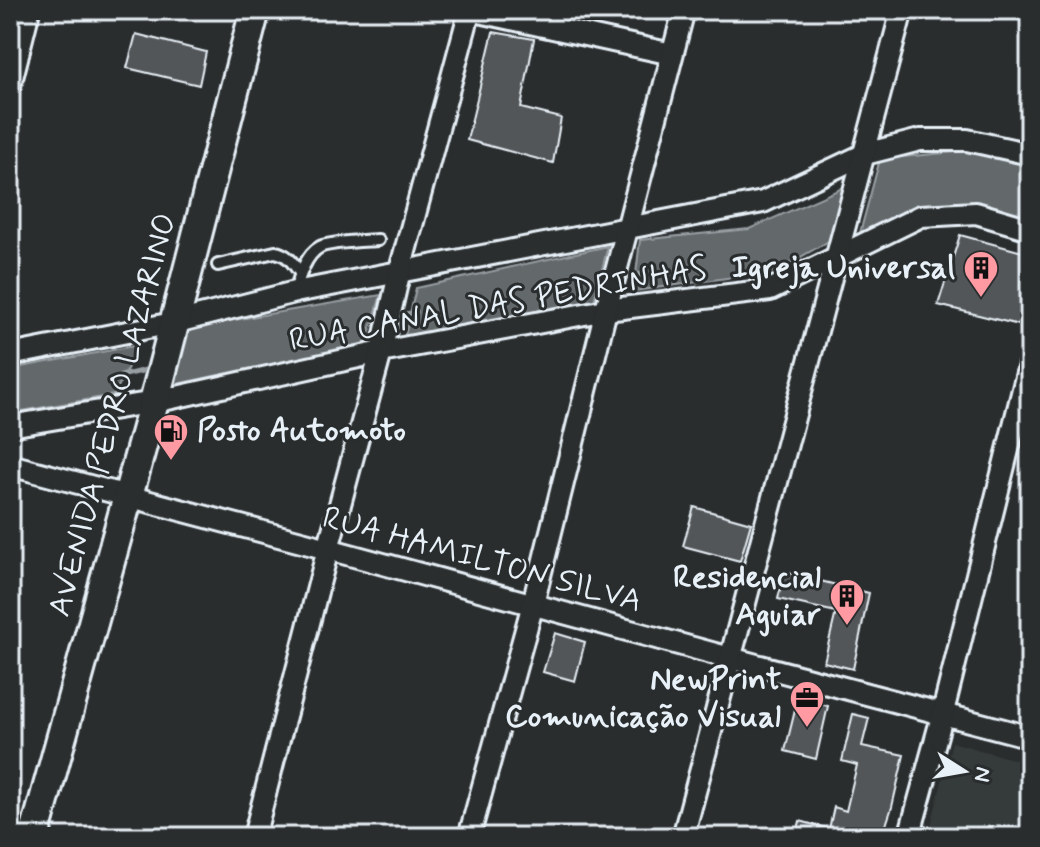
<svg xmlns="http://www.w3.org/2000/svg" width="1040" height="847" font-family="Mynerve,sans-serif">
<style>
.built{fill:#363a3b}
.water{fill:#63686b;stroke:#989fa3;stroke-width:2}
.lines{fill:none;stroke-linecap:round;stroke-linejoin:round}
.stream{stroke:#989fa3;stroke-width:5}
.building{fill:#535759;stroke:#e8f1f8;stroke-width:2}
.service-casing{stroke:#e8f1f8;stroke-width:16}
.minor-casing{stroke:#e8f1f8;stroke-width:26}
.secondary-casing{stroke:#e8f1f8;stroke-width:34}
.service{stroke:#2a2d2e;stroke-width:10}
.minor{stroke:#2a2d2e;stroke-width:20}
.secondary{stroke:#2a2d2e;stroke-width:28}
.labels{text-anchor:middle;dominant-baseline:central;stroke-width:6;stroke-linejoin:round;paint-order:stroke}
.poi-label{font-size:32px;font-weight:bold;fill:#e8f1f8;stroke:#2a2d2e;text-anchor:end}
.street-label{font-size:32px;fill:#e8f1f8;stroke:#2a2d2e}
</style>
<rect width="100%" height="100%" fill="#2a2d2e"/>
<filter id="ink" filterUnits="userSpaceOnUse"><feTurbulence type="fractalNoise" baseFrequency=".0125" numOctaves="2"/><feDisplacementMap in="SourceGraphic" scale="16" xChannelSelector="R" yChannelSelector="G"/><feConvolveMatrix kernelMatrix="1 2 1 2 8 2 1 2 1" color-interpolation-filters="sRGB"/></filter>
<g filter="url(#ink)">
<path class="built" d="M 952,742 L 1030,764 L 1030,775 L 1015,837 L 928,837 Z"/>
<g class="water">
<path d="M 967,151 L 1030,164 L 1030,215 L 923,204 L 860,233 L 880,159 Z"/>
<path d="M 847,186 L 834,238 L 776,271 L 634,291 L 640,240 L 749,229 Z"/>
<path d="M 608,246 L 594,301 L 404,340 L 416,288 Z"/>
<path d="M 381,295 L 366,344 L 176,384 L 186,328 Z"/>
<path d="M 139,345 L 114,395 L 10,413 L 10,369 Z"/>
</g>
<g class="lines">
<g class="stream">
<path d="M 619,278 L 641,274"/>
<path d="M 394,316 L 416,312"/>
<path d="M 121,376 L 154,368"/>
</g>
</g>
<g class="building">
<path d="M 493,32 L 534,39 L 521,108 L 561,118 L 553,163 L 467,140 Z"/>
<path d="M 136,34 L 206,52 L 199,85 L 127,68 Z"/>
<path d="M 960,235 L 1030,254 L 1030,265 L 1019,325 L 938,305 Z"/>
<path d="M 694,507 L 751,523 L 740,561 L 683,546 Z"/>
<path d="M 784,572 L 869,593 L 853,669 L 824,662 L 836,612 L 778,599 Z"/>
<path d="M 555,633 L 585,642 L 575,681 L 543,672 Z"/>
<path d="M 798,698 L 828,706 L 816,759 L 785,751 Z"/>
<path d="M 853,714 L 869,718 L 862,746 L 904,755 L 892,807 L 882,837 L 796,837 L 800,821 L 829,829 L 834,807 L 846,811 L 857,765 L 842,761 Z"/>
</g>
<g class="lines">
<g class="service-casing">
<g id="service">
<path d="M 218,265 L 275,252 C 288,254 293,263 300,273"/>
<path d="M 295,292 C 299,278 305,255 320,247 C 330,242 364,241 378,240"/>
</g>
</g>
<g class="minor-casing">
<g id="minor">
<path d="M 470,10 L 672,54"/>
<path d="M 10,86 L 29,10"/>
<path d="M 10,355 L 173,323 L 295,292 L 763,202 L 865,154 L 920,140 L 967,140 L 1030,154"/>
<path d="M 10,426 L 154,402 L 381,352 L 606,310 L 770,290 L 921,216 L 976,213 L 1030,229"/>
<path d="M 10,465 L 328,549 L 730,658 L 1030,737"/>
<path d="M 254,837 L 328,549 L 381,352 L 400,270 L 470,10"/>
<path d="M 469,837 L 533,604 L 606,310 L 684,10"/>
<path d="M 683,837 L 902,10"/>
<path d="M 909,837 L 940,724 L 1030,361"/>
</g>
</g>
<g class="secondary-casing">
<path id="secondary" d="M 34,837 L 154,402 L 255,10"/>
</g>
<use href="#service" class="service"/>
<use href="#minor" class="minor"/>
<use href="#secondary" class="secondary"/>
</g>
</g>
<defs>
<g id="building-pin" transform="scale(1.8)"><path d="M0 17L-7.5 6A9.5 9.5 0 1 1 7.5 6Z" fill="#ff9aa2" stroke="#2a2d2e"/><path d="M-4-6H4V6H1V3H-1V6H-4ZM-2.5-4.3h1.7v1.8h-1.7ZM.8-4.3h1.7v1.8H.8ZM-2.5-1h1.7V.8h-1.7ZM.8-1h1.7V.8H.8Z" fill="#111"/></g>
<g id="fuel-pin" transform="scale(1.8)"><path d="M0 17L-7.5 6A9.5 9.5 0 1 1 7.5 6Z" fill="#ff9aa2" stroke="#2a2d2e"/><path d="M-5.5-6h7V0h2V4h1.3V-2.5L3-4.5l.8-.8L6-3V5H2.5V1h-1V6h-7ZM-4.2-4.7v3.2H.2V-4.7Z" fill="#111"/></g>
<g id="office-pin" transform="scale(1.8)"><path d="M0 17L-7.5 6A9.5 9.5 0 1 1 7.5 6Z" fill="#ff9aa2" stroke="#2a2d2e"/><path d="M-6-3h4V-5.5h4V-3h4V5H-6ZM-1-4.5V-3h2v-1.5ZM-6 0V1H6V0Z" fill="#111"/></g>
</defs>
<g fill-rule="evenodd">
<use href="#building-pin" x="981" y="268"/>
<use href="#fuel-pin" x="171" y="431"/>
<use href="#building-pin" x="847" y="596"/>
<use href="#office-pin" x="807" y="698"/>
</g>
<g class="labels">
<g class="poi-label">
<text x="955" y="268">Igreja Universal</text>
<text x="197" y="431" text-anchor="start">Posto Automoto</text>
<text x="821" y="578">Residencial<tspan x="821" dy="37">Aguiar</tspan></text>
<text x="781" y="680">NewPrint<tspan x="781" dy="37">Comunicação Visual</tspan></text>
</g>
<g class="street-label">
<text transform="translate(498 305) rotate(-10)">RUA CANAL DAS PEDRINHAS</text>
<text transform="translate(113 415) rotate(-75)">AVENIDA PEDRO LAZARINO</text>
<text transform="translate(482 560) rotate(15)">RUA HAMILTON SILVA</text>
</g>
</g>
<rect width="1040" height="847" fill="none" stroke="#2a2d2e" stroke-width="40"/>
<rect x="20" y="20" width="1000" height="807" fill="none" stroke="#e8f1f8" stroke-width="3" filter="url(#ink)"/>
<g transform="translate(964 771) rotate(101)" stroke="#2a2d2e" stroke-width="6" paint-order="stroke">
<path d="M0-6L14 30L0 20L-14 30Z" fill="#e8f1f8"/>
<text y="-12" font-size="22" font-weight="bold" text-anchor="middle" fill="#e8f1f8">N</text>
</g>
</svg>
